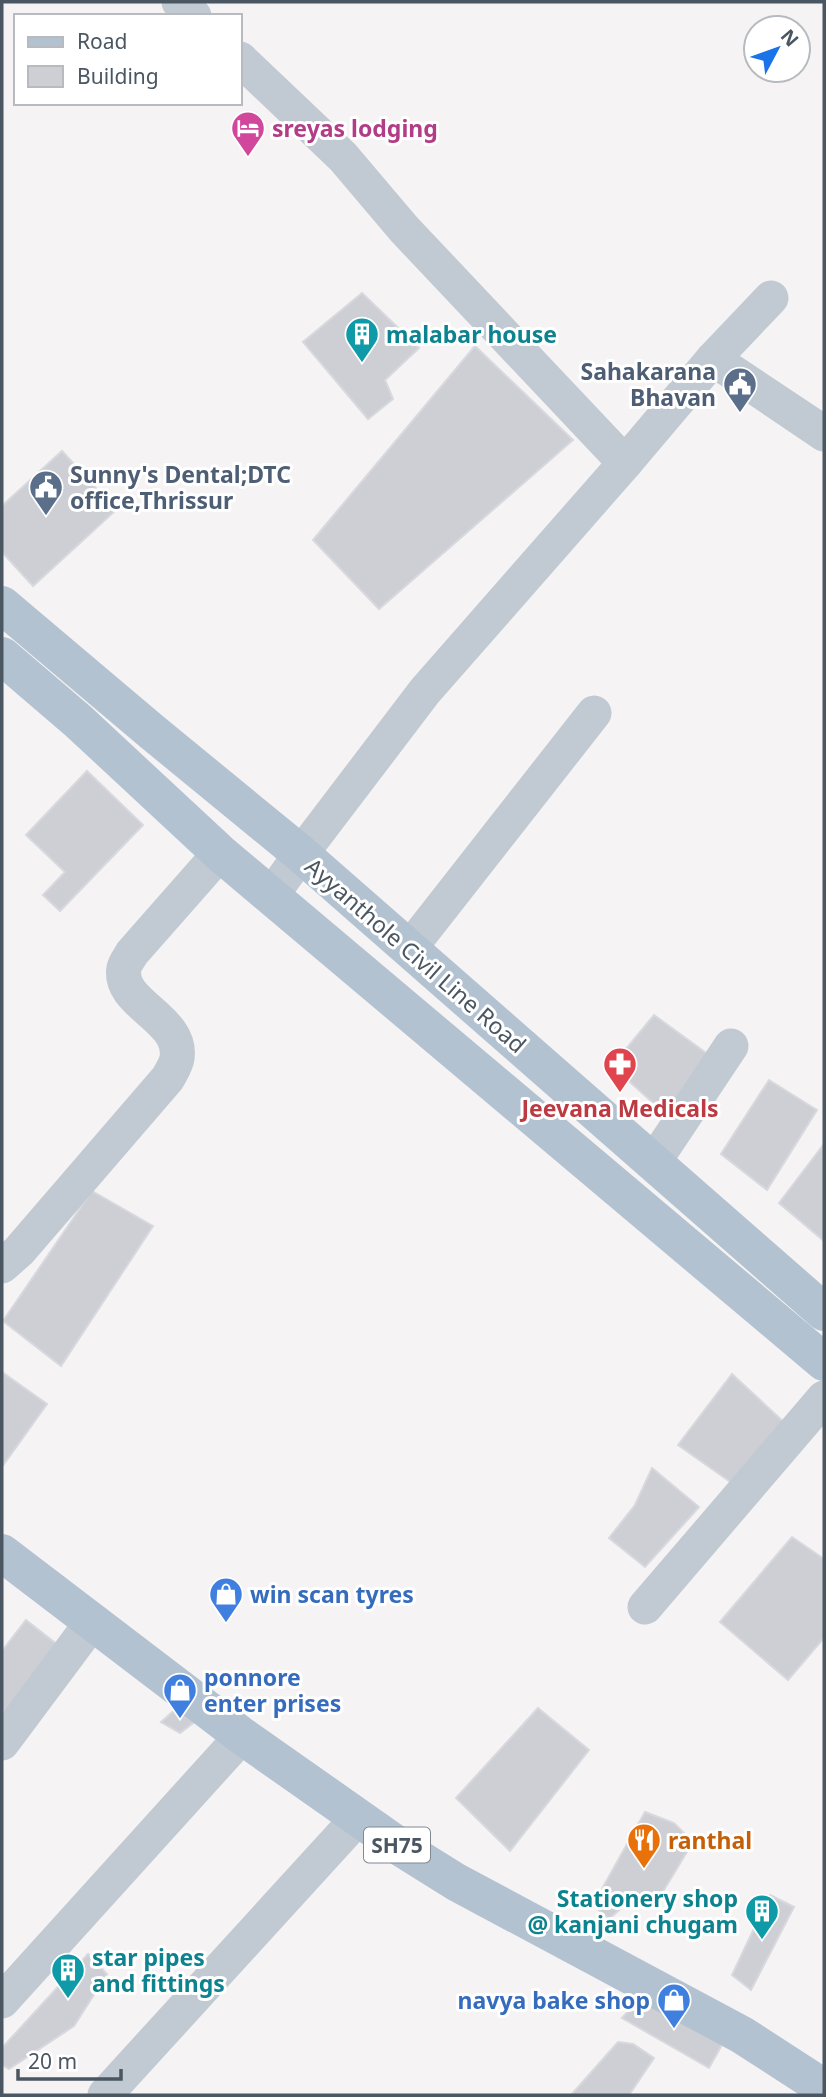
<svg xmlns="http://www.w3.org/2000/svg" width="826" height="2097" font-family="'Noto Sans',sans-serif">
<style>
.building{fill:#cdcfd5;stroke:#d7d9de;stroke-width:2}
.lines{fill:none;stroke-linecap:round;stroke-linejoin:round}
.minor{stroke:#c1cad2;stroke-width:35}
.major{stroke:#b3c2d1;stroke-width:38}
.labels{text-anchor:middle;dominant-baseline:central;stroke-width:6;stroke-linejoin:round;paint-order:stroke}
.shield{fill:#fff;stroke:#808990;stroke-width:2}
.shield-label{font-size:21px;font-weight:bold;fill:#4a5661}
.hotel-label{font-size:23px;font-weight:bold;fill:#b23c85;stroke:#fff;text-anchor:start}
.culture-label{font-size:23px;font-weight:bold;fill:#0d838f;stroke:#fff;text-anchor:start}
.service-label{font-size:23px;font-weight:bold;fill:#4e5e75;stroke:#fff;text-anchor:end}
.street-label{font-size:23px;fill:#4a5661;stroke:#fff}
.health-label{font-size:23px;font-weight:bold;fill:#be3a42;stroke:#fff}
.shop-label{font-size:23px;font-weight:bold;fill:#366cbe;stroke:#fff;text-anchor:start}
.food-label{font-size:23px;font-weight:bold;fill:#c56008;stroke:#fff;text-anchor:start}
</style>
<rect width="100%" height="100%" fill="#f5f3f3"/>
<g class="building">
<path d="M 362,293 L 419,348 L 385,380 L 393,399 L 368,419 L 303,342 Z"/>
<path d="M 475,346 L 573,440 L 379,609 L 313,540 Z"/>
<path d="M 62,451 L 116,510 L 33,586 L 2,552 L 2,506 Z"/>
<path d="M 87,771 L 143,825 L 60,911 L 43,895 L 65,872 L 26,835 Z"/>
<path d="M 654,1015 L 713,1058 L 671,1119 L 612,1066 Z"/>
<path d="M 769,1080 L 817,1110 L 767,1190 L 721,1154 Z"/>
<path d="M 824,1144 L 824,1241 L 779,1203 Z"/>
<path d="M 92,1191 L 153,1226 L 61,1366 L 3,1321 Z"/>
<path d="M 2,1372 L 47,1404 L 2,1467 Z"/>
<path d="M 732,1374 L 787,1425 L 736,1486 L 678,1445 Z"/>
<path d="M 652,1468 L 699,1507 L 645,1567 L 609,1538 L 635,1505 Z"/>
<path d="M 792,1537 L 824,1559 L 824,1638 L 788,1680 L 720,1622 Z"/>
<path d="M 26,1620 L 63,1649 L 10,1717 L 2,1710 L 2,1651 Z"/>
<path d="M 178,1707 L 200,1718 L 180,1733 L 161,1722 Z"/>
<path d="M 538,1708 L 589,1750 L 510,1851 L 456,1798 Z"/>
<path d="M 645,1812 L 674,1823 L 693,1842 L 653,1908 L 632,1899 L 609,1919 L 593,1905 Z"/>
<path d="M 770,1895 L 794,1907 L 751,1990 L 732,1975 Z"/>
<path d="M 88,1954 L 107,1974 L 74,2026 L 9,2069 L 2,2065 L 2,2048 Z"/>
<path d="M 643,1995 L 723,2043 L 709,2068 L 622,2018 Z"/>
<path d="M 618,2042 L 633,2044 L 654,2058 L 629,2095 L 571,2095 Z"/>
</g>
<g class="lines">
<g class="minor">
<path d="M 179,2 L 194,16"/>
<path d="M 240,59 L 343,157 L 404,229 L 625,463"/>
<path d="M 824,433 L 713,359 L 824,434"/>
<path d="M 271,896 L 301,854 L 425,691 L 625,463 L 713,359 L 771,298"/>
<path d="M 409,949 L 594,713"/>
<path d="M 653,1163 L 731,1046"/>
<path d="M 2,1266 L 19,1251 L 168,1078 C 171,1072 176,1065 177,1058 C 183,1018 117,1004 124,968 C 125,963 130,957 132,953 L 220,853"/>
<path d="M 645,1607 L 824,1398"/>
<path d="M 2,1743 L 93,1621"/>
<path d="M 2,2001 L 242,1736"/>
<path d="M 105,2095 L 357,1819"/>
</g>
<g class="major">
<path d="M 2,605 L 151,731 L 301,854 L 824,1312"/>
<path d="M 2,656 L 78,721 L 220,853 L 824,1362"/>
<path d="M 2,1553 L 242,1736 L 400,1847 L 456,1882 L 742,2035 L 824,2088"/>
</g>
</g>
<defs>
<g id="hotel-pin" transform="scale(1.75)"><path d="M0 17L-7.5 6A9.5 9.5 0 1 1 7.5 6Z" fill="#d1479c" stroke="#fff"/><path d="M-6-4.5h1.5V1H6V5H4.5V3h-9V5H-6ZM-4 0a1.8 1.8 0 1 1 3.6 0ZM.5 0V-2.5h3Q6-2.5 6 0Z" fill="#fff"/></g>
<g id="building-pin" transform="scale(1.75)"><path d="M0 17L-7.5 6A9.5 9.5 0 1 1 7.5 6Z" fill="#0f9aa8" stroke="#fff"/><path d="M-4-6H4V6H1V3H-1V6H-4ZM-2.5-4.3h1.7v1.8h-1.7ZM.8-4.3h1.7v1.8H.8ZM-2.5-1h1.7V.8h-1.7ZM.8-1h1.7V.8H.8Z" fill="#fff"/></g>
<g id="civic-pin" transform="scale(1.75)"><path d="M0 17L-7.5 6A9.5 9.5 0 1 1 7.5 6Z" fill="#5c6f8a" stroke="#fff"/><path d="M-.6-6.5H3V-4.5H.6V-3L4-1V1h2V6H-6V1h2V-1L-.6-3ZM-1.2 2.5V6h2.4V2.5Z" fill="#fff"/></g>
<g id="pharmacy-pin" transform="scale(1.75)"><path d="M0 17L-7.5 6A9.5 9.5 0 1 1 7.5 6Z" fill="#e0444e" stroke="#fff"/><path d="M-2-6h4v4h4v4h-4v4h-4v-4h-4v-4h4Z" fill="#fff"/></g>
<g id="shop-pin" transform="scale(1.75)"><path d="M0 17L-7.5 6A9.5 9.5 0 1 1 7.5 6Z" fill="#3f7fe0" stroke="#fff"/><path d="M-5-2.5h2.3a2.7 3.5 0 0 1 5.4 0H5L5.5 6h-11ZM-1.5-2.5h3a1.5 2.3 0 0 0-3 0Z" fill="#fff"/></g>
<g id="restaurant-pin" transform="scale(1.75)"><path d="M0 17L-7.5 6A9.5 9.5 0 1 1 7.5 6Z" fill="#e8710a" stroke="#fff"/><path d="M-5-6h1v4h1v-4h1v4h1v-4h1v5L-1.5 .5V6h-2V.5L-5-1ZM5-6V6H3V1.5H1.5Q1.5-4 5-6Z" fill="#fff"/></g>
</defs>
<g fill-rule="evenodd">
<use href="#hotel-pin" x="248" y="128"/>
<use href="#building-pin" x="362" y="334"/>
<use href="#civic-pin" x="740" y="384"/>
<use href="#civic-pin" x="46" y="487"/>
<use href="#pharmacy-pin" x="620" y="1064"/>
<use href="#shop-pin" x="226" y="1594"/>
<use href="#shop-pin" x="180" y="1690"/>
<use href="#restaurant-pin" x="644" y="1840"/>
<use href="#building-pin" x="762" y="1911"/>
<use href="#building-pin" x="68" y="1970"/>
<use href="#shop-pin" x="674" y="2000"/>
</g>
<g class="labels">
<rect class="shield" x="364" y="1827.5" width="66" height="35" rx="5"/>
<g class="shield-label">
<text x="397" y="1845">SH75</text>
</g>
<g class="hotel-label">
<text x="272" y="128">sreyas lodging</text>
</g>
<g class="culture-label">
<text x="386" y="334">malabar house</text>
<text x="738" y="1898" text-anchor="end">Stationery shop<tspan x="738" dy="26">@ kanjani chugam</tspan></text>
<text x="92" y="1957">star pipes<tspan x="92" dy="26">and fittings</tspan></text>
</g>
<g class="service-label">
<text x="716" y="371">Sahakarana<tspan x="716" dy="26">Bhavan</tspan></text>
<text x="70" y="474" text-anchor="start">Sunny's Dental;DTC<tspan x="70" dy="26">office,Thrissur</tspan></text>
</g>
<g class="street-label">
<text transform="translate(416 955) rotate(41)">Ayyanthole Civil Line Road</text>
</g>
<g class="health-label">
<text x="620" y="1108">Jeevana Medicals</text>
</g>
<g class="shop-label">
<text x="250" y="1594">win scan tyres</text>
<text x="204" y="1677">ponnore<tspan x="204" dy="26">enter prises</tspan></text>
<text x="650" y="2000" text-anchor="end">navya bake shop</text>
</g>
<g class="food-label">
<text x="668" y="1840">ranthal</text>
</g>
</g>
<rect width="826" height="2097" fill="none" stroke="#4a5661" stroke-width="7"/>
<rect x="14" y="14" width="228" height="91" fill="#ffffff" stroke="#b7bbc0" stroke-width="2"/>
<rect x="28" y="37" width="35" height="10" fill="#b3c2d1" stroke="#b7bbc0" stroke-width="2"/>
<text x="77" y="49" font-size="21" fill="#4a5661">Road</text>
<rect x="28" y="66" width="35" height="21" fill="#cdcfd5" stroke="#b7bbc0" stroke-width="2"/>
<text x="77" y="84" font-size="21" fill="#4a5661">Building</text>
<g transform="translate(777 49) rotate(49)"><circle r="33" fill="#ffffff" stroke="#b7bbc0" stroke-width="2"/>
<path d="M0-5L12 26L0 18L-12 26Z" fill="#1a73e8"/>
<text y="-10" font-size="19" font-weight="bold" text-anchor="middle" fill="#4a5661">N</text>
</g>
<path d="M18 2069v10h103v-10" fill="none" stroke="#4a5661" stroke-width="3.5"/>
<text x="28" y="2069" font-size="21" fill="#4a5661" stroke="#ffffff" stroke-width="5" paint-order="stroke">20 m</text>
</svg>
